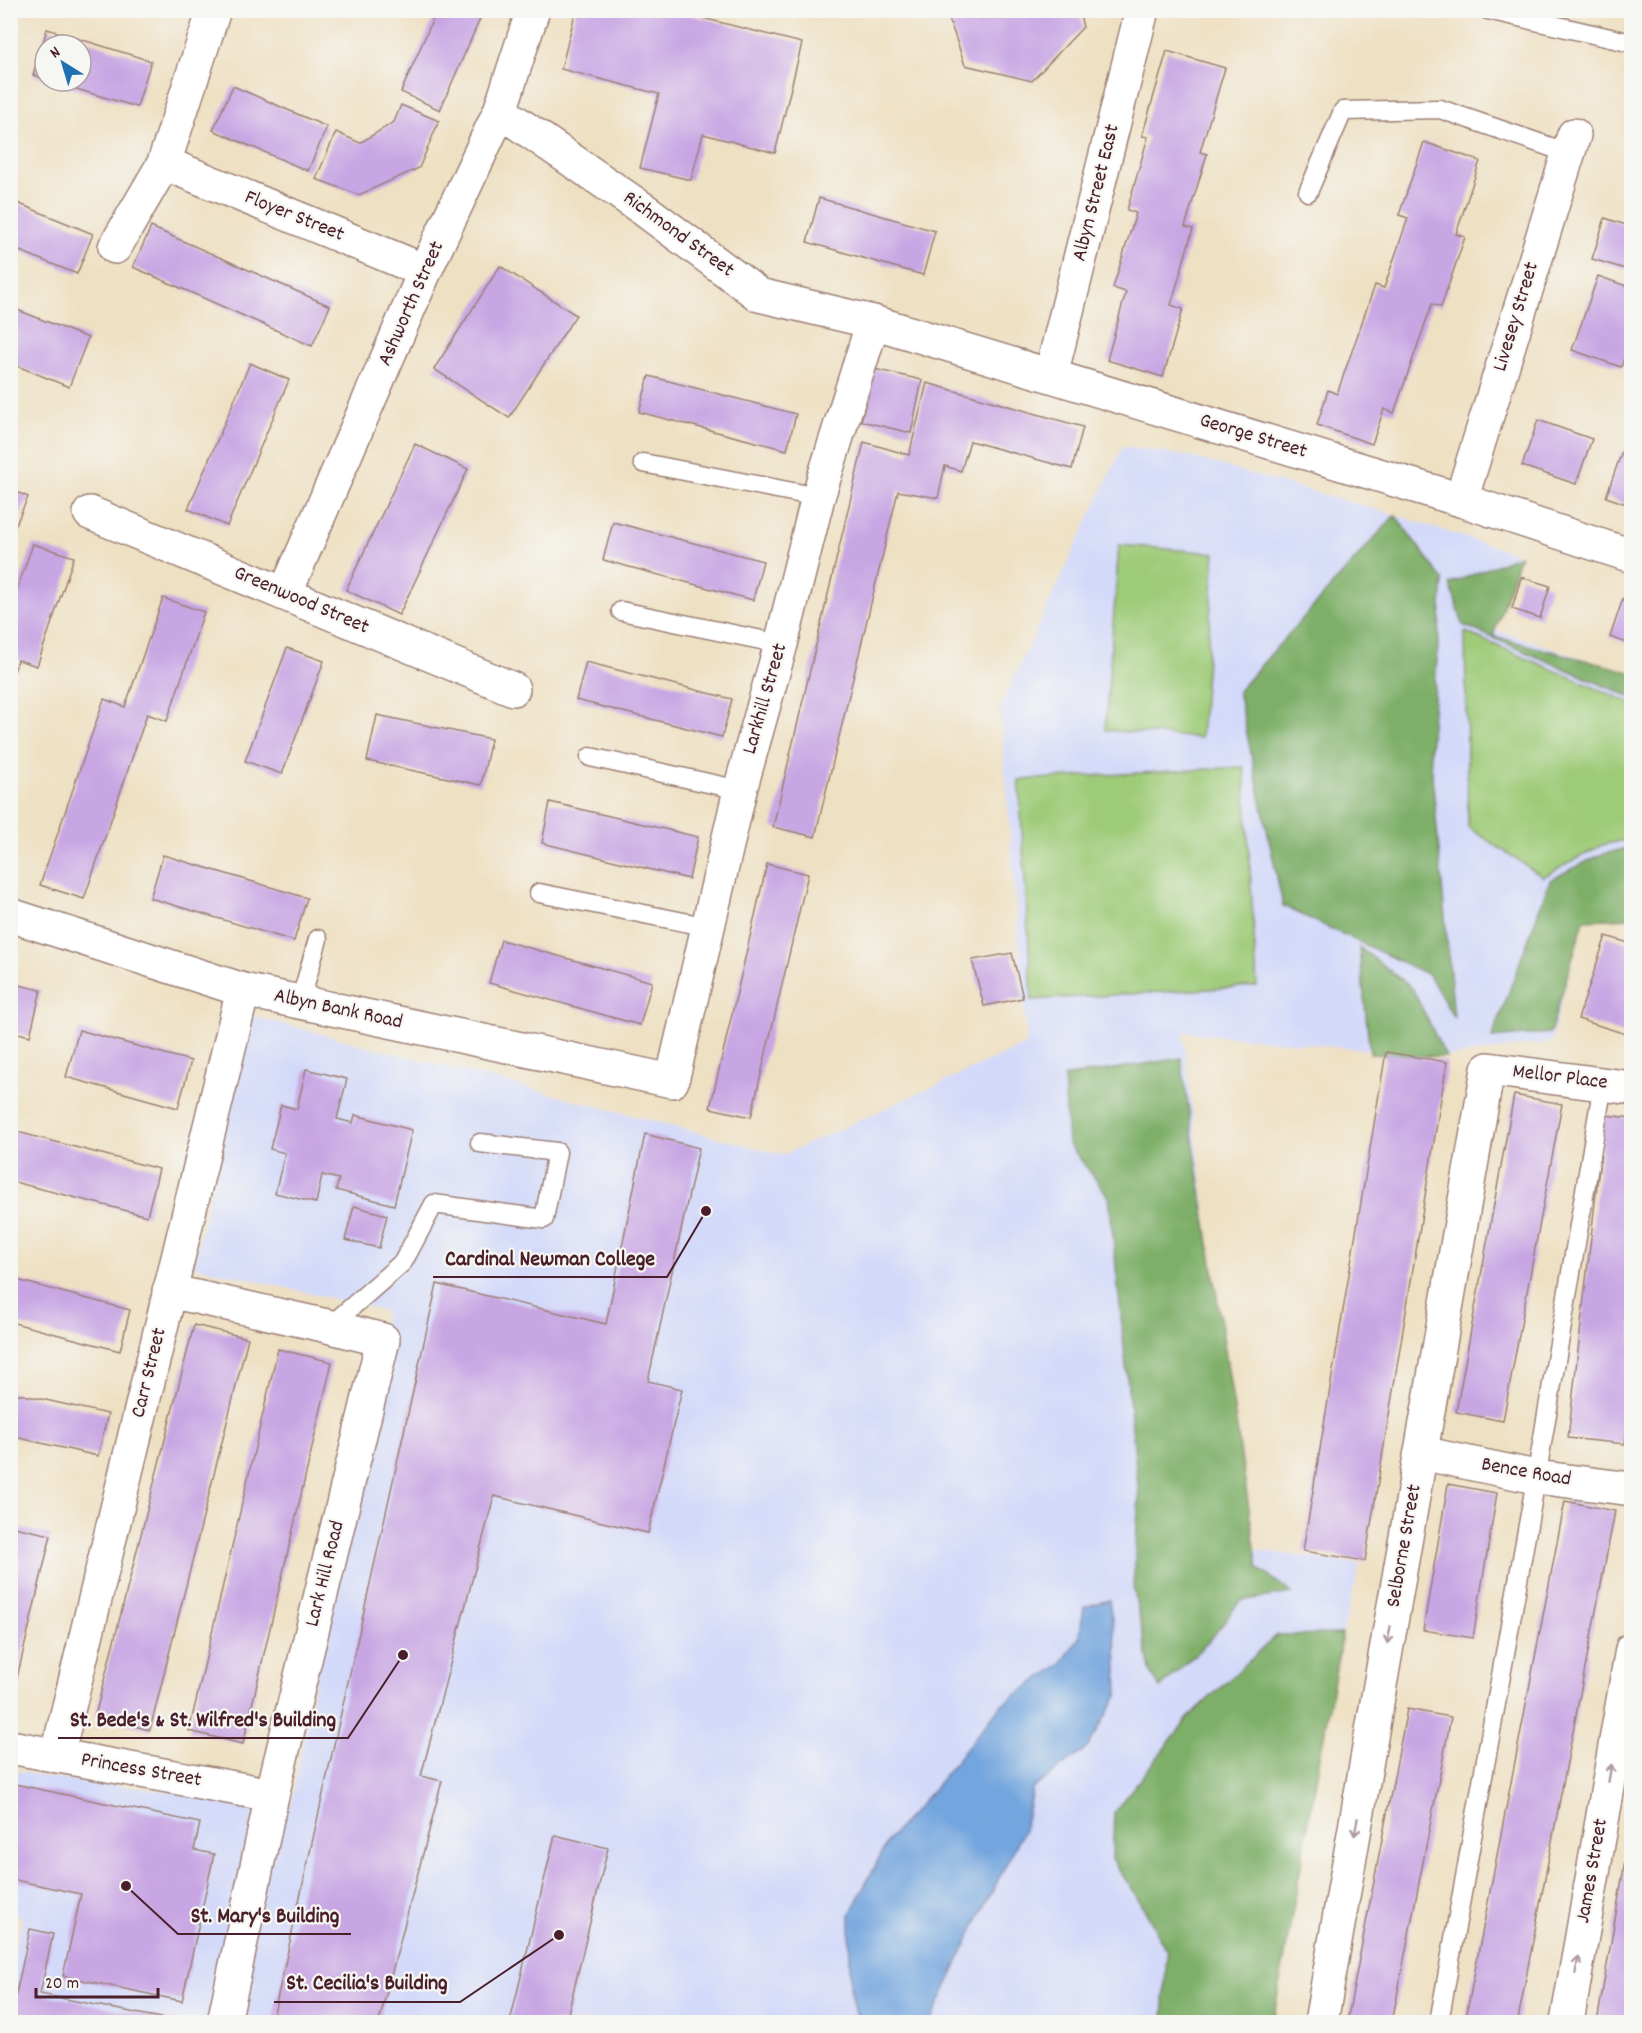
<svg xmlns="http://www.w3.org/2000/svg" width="1642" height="2033" font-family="Dekko,sans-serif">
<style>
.built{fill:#d3d9f9}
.green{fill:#9ecb78;stroke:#747552;stroke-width:1.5}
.forest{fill:#7eaf68;stroke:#64674a;stroke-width:1.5}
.water{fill:#73a5de;stroke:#5e6284;stroke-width:1.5}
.building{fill:#c8a5e3}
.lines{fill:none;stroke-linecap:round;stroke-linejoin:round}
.service-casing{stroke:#9c8076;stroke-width:21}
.minor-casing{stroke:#9c8076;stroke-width:36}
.service{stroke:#fff;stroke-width:18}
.minor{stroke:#fff;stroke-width:33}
.oneway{stroke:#ae9aa0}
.labels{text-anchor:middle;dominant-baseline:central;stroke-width:4.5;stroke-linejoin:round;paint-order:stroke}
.street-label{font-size:21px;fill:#4a1f2b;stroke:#f6f6f2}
.leader{fill:none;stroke:#4a1f2b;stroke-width:2}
.callout-dot{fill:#4a1f2b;stroke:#f6f6f2;stroke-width:2}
.callout-label{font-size:22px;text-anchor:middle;font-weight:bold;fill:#4a1f2b;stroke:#f6f6f2;stroke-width:4.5;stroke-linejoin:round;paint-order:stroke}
</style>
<rect width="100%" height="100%" fill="#f6f6f2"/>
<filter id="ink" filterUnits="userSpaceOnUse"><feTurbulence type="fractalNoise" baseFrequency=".0167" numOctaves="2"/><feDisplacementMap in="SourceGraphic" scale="12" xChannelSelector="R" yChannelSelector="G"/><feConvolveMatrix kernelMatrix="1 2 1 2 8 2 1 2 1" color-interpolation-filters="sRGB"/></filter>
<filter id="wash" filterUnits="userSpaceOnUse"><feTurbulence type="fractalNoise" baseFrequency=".008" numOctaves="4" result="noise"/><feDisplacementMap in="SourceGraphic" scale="24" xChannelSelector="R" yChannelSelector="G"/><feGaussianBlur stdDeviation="1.35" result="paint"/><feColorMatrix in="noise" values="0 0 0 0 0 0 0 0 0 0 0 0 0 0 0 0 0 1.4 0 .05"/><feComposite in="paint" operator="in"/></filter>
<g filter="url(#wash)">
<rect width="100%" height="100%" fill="#eee0c2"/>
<path class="built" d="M 1123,446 L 1191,457 L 1395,515 L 1520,555 L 1493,629 L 1631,674 L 1631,912 L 1582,921 L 1551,1042 L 1446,1057 L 1183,1032 L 1248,1549 L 1360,1564 L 1342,1634 L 1273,2022 L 11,2022 L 11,1969 L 22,1917 L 11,1914 L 11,1770 L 52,1778 L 291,1805 L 385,1311 L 193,1266 L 252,1016 L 783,1155 L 1027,1044 L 1000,707 Z"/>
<g class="green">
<path d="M 1119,545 L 1215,553 L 1201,738 L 1105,730 Z"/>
<path d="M 1465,632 L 1631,703 L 1631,839 L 1602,845 L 1543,877 L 1468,827 Z"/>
<path d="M 1244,767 L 1257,986 L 1032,1000 L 1019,780 Z"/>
</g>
<g class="forest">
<path d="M 1395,515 L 1443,580 L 1430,751 L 1454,1018 L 1429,975 L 1283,906 L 1238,691 Z"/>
<path d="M 1520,555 L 1493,636 L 1631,672 L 1631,697 L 1463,625 L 1450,584 Z"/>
<path d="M 1631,847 L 1631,918 L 1584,920 L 1550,1033 L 1492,1038 L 1550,880 L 1600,855 Z"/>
<path d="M 1359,947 L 1412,988 L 1446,1057 L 1370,1054 Z"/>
<path d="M 1181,1058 L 1258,1568 L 1292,1593 L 1240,1601 L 1211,1639 L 1160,1688 L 1150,1670 L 1133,1586 L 1139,1497 L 1109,1197 L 1068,1143 L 1064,1077 Z"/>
<path d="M 1342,1634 L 1273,2022 L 1163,2022 L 1167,1952 L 1141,1903 L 1112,1859 L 1114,1812 L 1189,1717 L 1277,1635 Z"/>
</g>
<path class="water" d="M 1109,1600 L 1116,1645 L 1118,1694 L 1088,1747 L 1032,1789 L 1024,1830 L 982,1911 L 930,2022 L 858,2022 L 850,1987 L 850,1914 L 889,1839 L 931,1792 L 1002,1704 L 1061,1664 L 1079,1638 L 1084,1607 Z"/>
<g id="blocks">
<g class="building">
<path d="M 437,10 L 483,12 L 440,110 L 401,92 Z"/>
<path d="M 576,10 L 671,10 L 802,43 L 775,153 L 703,134 L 691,180 L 640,168 L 659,94 L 561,69 Z"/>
<path d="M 946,10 L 1079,10 L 1083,27 L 1032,81 L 965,65 Z"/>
<path d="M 47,29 L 151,61 L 137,107 L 53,82 L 81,81 L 81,45 L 45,45 L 45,79 L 33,75 Z"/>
<path d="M 1167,51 L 1225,68 L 1200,152 L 1207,154 L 1185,227 L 1193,229 L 1171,305 L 1183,309 L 1163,377 L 1107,360 L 1126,292 L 1113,288 L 1136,213 L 1127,210 L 1148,137 L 1142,136 Z"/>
<path d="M 233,86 L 327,127 L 308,171 L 213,130 Z"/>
<path d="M 401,105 L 439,121 L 419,168 L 359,195 L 316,179 L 336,132 L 360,143 L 394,122 Z"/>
<path d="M 1424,142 L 1480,161 L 1456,234 L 1465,237 L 1441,307 L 1432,304 L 1394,413 L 1384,409 L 1372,444 L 1317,425 L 1328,390 L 1337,394 L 1375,285 L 1384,288 L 1408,218 L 1399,215 Z"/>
<path d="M 819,198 L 935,231 L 923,275 L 807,242 Z"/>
<path d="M 10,200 L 93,234 L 77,274 L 10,247 Z"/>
<path d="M 1605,218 L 1632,227 L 1632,271 L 1592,259 Z"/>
<path d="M 151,227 L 330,306 L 312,346 L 133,267 Z"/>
<path d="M 500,266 L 576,315 L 509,418 L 434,369 Z"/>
<path d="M 1598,276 L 1632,288 L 1632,336 L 1621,367 L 1572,350 Z"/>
<path d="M 10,307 L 88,338 L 69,387 L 10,363 Z"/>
<path d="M 250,363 L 289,380 L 227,526 L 188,509 Z"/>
<path d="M 874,369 L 922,380 L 911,433 L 861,421 Z"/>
<path d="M 649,376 L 796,414 L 787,450 L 639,412 Z"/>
<path d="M 927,383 L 1083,427 L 1072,469 L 970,441 L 961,471 L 945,466 L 938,498 L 898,491 L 815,837 L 773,827 L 864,442 L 909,455 Z"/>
<path d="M 1538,420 L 1592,439 L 1576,484 L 1522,466 Z"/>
<path d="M 415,444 L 468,469 L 399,615 L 346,590 Z"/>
<path d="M 1622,451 L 1632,454 L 1632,506 L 1606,497 Z"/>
<path d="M 10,489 L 28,497 L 10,538 Z"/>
<path d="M 613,522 L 763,561 L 753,600 L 603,560 Z"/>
<path d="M 33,544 L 74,557 L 37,666 L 18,660 L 11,680 L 10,609 Z"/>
<path d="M 1521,577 L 1550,586 L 1540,618 L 1512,609 Z"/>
<path d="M 163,598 L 204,612 L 167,721 L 147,714 L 84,899 L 40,885 L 104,699 L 125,707 Z"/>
<path d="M 1623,598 L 1632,601 L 1632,645 L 1610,637 Z"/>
<path d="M 287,648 L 324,661 L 282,774 L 245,761 Z"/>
<path d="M 586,662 L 732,699 L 722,737 L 576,700 Z"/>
<path d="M 377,715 L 491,739 L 481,785 L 367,761 Z"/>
<path d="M 550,802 L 698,837 L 689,879 L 542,843 Z"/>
<path d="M 163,855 L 307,898 L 294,941 L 150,898 Z"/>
<path d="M 767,864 L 808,874 L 751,1117 L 710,1108 Z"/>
<path d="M 1606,936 L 1632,944 L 1632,1036 L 1578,1019 Z"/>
<path d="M 501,940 L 652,982 L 640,1025 L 489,983 Z"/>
<path d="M 1012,953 L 1023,998 L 984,1006 L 972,960 Z"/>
<path d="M 10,983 L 41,990 L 30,1036 L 10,1031 Z"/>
<path d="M 79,1030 L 191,1061 L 178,1108 L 66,1077 Z"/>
<path d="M 1386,1052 L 1447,1062 L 1365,1561 L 1303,1551 Z"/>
<path d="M 306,1069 L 347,1079 L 337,1119 L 353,1123 L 355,1115 L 412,1130 L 394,1205 L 336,1190 L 339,1179 L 322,1175 L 316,1203 L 275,1193 L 285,1153 L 270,1149 L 281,1105 L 297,1109 Z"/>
<path d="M 1514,1095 L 1562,1104 L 1503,1421 L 1456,1412 Z"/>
<path d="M 1605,1115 L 1632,1118 L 1632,1393 L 1625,1444 L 1568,1438 Z"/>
<path d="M 10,1130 L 159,1169 L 147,1216 L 10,1181 Z"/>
<path d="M 645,1134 L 699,1148 L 648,1381 L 682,1389 L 648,1533 L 494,1496 L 421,1776 L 442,1781 L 379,2022 L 272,2022 L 437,1284 L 606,1324 Z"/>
<path d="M 354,1206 L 387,1215 L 379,1248 L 345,1240 Z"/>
<path d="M 17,1280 L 130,1310 L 120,1351 L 10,1322 L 10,1306 Z"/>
<path d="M 194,1325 L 248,1338 L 150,1730 L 95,1716 Z"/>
<path d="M 278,1349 L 332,1362 L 243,1744 L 189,1731 Z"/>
<path d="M 10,1392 L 108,1414 L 98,1456 L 10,1436 Z"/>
<path d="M 1448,1484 L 1497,1493 L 1473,1638 L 1423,1630 Z"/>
<path d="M 1565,1501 L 1615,1511 L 1519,2014 L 1518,2022 L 1465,2022 Z"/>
<path d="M 10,1526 L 51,1535 L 15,1686 L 10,1685 Z"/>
<path d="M 1407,1709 L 1451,1717 L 1424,1857 L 1392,2022 L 1347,2022 Z"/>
<path d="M 10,1783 L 200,1823 L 194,1850 L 214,1854 L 182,2001 L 63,1976 L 81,1894 L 10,1879 Z"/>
<path d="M 1630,1832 L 1632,2022 L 1597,2022 L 1617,1908 Z"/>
<path d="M 555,1835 L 608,1848 L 566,2022 L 510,2022 Z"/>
<path d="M 30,1929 L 53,1934 L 40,1994 L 181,2022 L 10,2022 Z"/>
</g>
</g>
</g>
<g filter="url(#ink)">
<use href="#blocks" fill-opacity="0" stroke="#9c8076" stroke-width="1.5"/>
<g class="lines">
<g class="service-casing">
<g id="service">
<path d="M 1488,10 L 1632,43"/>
<path d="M 1308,192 L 1343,111 L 1440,109 L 1568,153"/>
<path d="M 643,463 L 818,497"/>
<path d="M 621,611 L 781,644"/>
<path d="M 590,757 L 740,790"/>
<path d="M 539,893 L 709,927"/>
<path d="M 300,1002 L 318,939"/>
<path d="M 330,1326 L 403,1262 L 434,1204 L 544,1219 L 557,1152 L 480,1143"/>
<path d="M 1439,2022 L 1531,1508 L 1603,1084"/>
</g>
</g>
<g class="minor-casing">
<g id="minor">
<path d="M 500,111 L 646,211 L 759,295 L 873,322 L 1461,500 L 1632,556"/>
<path d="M 164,163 L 425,271"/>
<path d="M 115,247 L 164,163 L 214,10"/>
<path d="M 1051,375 L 1142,10"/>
<path d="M 1461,500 L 1574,135"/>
<path d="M 90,513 L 513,689"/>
<path d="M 285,594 L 425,271 L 500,111 L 533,10"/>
<path d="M 10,915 L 243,990 L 672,1081 L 740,790 L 781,644 L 818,497 L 873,322"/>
<path d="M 169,1291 L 323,1325 L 383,1340 L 272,1795 L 224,2022"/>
<path d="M 1421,1453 L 1536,1477 L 1632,1489"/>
<path d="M 10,1747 L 272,1795"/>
<path d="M 57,1756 L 243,990"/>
<path d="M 1321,2022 L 1488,1069 L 1632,1088"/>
<path d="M 1567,2022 L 1632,1649"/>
</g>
</g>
<use href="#service" class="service"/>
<use href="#minor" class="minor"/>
</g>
<defs><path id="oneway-shaft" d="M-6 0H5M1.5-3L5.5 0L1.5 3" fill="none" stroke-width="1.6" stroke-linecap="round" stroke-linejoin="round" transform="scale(1.5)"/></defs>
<g class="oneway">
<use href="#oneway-shaft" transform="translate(1389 1635) rotate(100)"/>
<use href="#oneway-shaft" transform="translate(1610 1773) rotate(-80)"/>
<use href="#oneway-shaft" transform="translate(1356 1827) rotate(100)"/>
<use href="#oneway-shaft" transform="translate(1577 1965) rotate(-80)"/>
</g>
</g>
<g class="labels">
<g class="street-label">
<text transform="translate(1097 193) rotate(-76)">Albyn Street East</text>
<text transform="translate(294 217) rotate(22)">Floyer Street</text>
<text transform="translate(678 235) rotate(36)">Richmond Street</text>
<text transform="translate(412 304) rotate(-66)">Ashworth Street</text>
<text transform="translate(1517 317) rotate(-73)">Livesey Street</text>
<text transform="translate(1253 437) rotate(17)">George Street</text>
<text transform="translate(301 601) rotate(23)">Greenwood Street</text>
<text transform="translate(766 699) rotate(-74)">Larkhill Street</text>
<text transform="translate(338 1010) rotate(12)">Albyn Bank Road</text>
<text transform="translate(1560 1078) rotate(7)">Mellor Place</text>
<text transform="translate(150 1373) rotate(-76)">Carr Street</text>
<text transform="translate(1526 1473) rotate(10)">Bence Road</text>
<text transform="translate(1405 1546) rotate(-80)">Selborne Street</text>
<text transform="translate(326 1574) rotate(-76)">Lark Hill Road</text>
<text transform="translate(141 1771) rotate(10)">Princess Street</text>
<text transform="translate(1593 1871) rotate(-80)">James Street</text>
</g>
</g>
<path class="leader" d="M706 1211L667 1277H433M403 1655L348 1738H58M126 1886L178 1934H351M559 1935L460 2002H274"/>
<g class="callout-dot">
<circle cx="706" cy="1211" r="6"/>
<circle cx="403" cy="1655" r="6"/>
<circle cx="126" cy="1886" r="6"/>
<circle cx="559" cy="1935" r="6"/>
</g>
<g class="callout-label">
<text x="550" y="1265">Cardinal Newman College</text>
<text x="203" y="1726">St. Bede's &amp; St. Wilfred's Building</text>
<text x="265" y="1922">St. Mary's Building</text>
<text x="367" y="1989">St. Cecilia's Building</text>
</g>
<rect width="1642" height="2033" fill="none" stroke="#f6f6f2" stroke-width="36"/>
<g transform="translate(63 63) rotate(323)"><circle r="28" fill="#f6f6f2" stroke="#b1a0a2" stroke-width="1.5"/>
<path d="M0-4.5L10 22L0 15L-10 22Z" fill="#1f6fb2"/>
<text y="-9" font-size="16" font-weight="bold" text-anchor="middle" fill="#4a1f2b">N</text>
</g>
<path d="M36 1988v9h122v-9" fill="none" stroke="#4a1f2b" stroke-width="3"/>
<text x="45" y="1988" font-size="18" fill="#4a1f2b" stroke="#f6f6f2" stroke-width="4.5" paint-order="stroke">20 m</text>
</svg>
